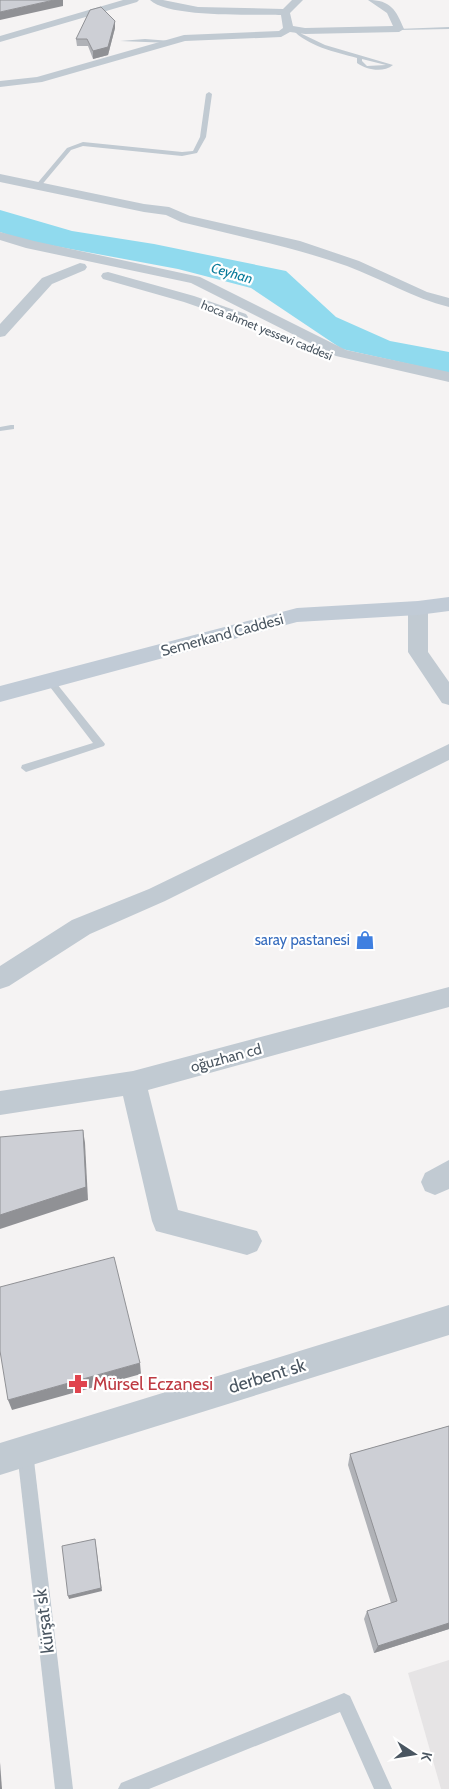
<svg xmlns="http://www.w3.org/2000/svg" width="449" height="1789" font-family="Cabin,sans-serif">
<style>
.education{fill:#e6e4e5}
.water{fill:#90daee}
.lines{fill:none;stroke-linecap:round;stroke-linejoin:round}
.lane{fill:#c1cad2;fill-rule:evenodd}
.street{fill:#c1cad2;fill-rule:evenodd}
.secondary{fill:#c1cbd6;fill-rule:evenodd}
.wall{fill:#b0b2b7}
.shaded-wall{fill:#909195}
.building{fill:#cdcfd5;stroke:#909195}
.labels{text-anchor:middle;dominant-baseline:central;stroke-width:4.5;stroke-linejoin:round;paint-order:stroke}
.far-street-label{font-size:12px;fill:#4a5661;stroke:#fff}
.far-water-label{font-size:14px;font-style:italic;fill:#0c7c9b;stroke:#fff}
.street-label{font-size:15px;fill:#4a5661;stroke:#fff}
.shop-label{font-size:15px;fill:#366cbe;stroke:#fff;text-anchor:end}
.near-street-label{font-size:18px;fill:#4a5661;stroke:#fff}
.near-health-label{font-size:18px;fill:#be3a42;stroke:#fff;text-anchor:start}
</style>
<rect width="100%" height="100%" fill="#f5f3f3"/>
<path class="education" d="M 449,1660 L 449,1789 L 441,1789 L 408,1673 Z"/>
<path class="water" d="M 0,210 L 72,231 L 154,244 L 286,271 L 336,317 L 390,341 L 449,352 L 449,373 L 342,349 L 251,288 L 178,269 L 22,240 L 0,232 Z"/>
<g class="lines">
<g class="lane">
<path d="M 449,27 L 449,29 L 399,30 L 397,29 Z"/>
<path d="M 294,28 L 302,34 L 325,45 L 393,65 C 383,73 367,70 357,63 L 357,58 C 335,52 307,46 292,29 ZM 362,59 L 386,65 L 367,66 L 362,61 Z"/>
<path d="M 145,39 L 171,41 L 173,42 L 171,43 L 120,41 Z"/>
<path d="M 209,92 L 212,94 L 206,137 L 197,153 L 182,156 L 83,146 L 71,150 L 40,187 L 35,186 L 67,148 L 83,142 L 182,152 L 193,151 L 200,137 L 206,94 Z"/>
<path d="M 11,425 L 14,425 L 14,429 L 0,431 L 0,427 Z"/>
<path d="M 50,678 L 53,679 L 105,744 L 104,746 L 26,772 L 21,768 L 22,765 L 93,743 L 47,683 L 45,681 Z"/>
<path d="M 25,1444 L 30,1447 L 33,1452 L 73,1789 L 55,1789 L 17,1452 L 20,1447 Z"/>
<path d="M 344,1693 L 350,1696 L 392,1789 L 374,1789 L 340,1712 L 149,1789 L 118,1789 L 121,1783 Z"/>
</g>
<g class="street">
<path d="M 123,0 L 139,0 L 137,2 L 0,42 L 0,36 Z"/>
<path d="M 150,0 L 163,0 L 198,7 L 283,9 L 292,0 L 303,0 L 290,13 L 293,26 L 305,28 L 393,26 L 387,13 L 368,0 C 391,0 396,10 404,29 L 399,32 L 305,34 L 290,32 L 281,37 L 185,41 L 42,82 L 0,87 L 0,81 L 37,77 L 184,35 L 279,31 L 283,28 L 281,15 C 253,14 169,18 150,0 Z"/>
<path d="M 0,174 L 144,204 L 169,207 L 190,216 L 300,241 L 359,261 L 427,292 L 449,298 L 449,307 C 413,298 382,279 347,266 C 293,247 237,236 181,222 L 166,215 L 144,212 L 0,182 Z"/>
<path d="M 0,232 L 34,241 L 200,277 L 346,350 L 449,372 L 449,382 L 336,356 L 191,283 L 26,248 L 0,240 Z"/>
<path d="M 80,263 L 85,264 L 87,267 L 85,270 L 52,284 L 5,336 L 0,337 L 0,324 L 42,278 Z"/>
<path d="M 108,272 L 194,296 L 246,314 L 248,317 L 246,320 L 236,320 L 184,302 L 103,279 L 101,276 L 103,273 Z"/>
<path d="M 418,602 L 425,604 L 428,608 L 428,652 L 449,682 L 449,705 L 442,703 L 408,652 L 408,608 L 411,604 Z"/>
<path d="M 449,744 L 449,760 L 165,901 L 90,934 L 9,986 L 0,989 L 0,966 L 72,920 L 149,889 Z"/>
<path d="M 449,987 L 449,1007 L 148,1090 L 178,1210 L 257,1231 L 262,1241 L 257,1251 L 247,1255 L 156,1231 L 152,1221 L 123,1096 L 0,1115 L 0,1091 L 133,1071 Z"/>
<path d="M 449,1160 L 449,1189 L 435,1195 L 425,1191 L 421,1182 L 425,1173 Z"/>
<path d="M 449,1305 L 449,1335 L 0,1475 L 0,1443 Z"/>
</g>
<path class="secondary" d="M 449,597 L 449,611 L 418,615 L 297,622 L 0,702 L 0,686 L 297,608 L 418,601 Z"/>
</g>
<g class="wall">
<path d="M 115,21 L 115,28 L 108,55 L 93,59 L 88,46 L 77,46 L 76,39 Z"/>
<path d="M 449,1426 L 449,1629 L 374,1653 L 364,1619 L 367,1611 L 391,1603 L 348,1465 L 350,1454 Z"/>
</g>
<g class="shaded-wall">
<path d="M 54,0 L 63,0 L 63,6 L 0,20 L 0,12 Z"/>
<path d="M 115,21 L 115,28 L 108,55 L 93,59 L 93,51 Z"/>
<path d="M 83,1130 L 85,1143 L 88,1200 L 0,1229 L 0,1215 Z"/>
<path d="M 140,1363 L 141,1374 L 12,1410 L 8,1400 Z"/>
<path d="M 95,1539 L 102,1591 L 69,1599 L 68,1596 Z"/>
<path d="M 449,1623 L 449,1629 L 374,1653 L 378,1646 Z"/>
<path d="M 0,1762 L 2,1789 L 0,1789 Z"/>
</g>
<g class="building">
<path d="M 0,0 L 54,0 L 0,12 Z"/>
<path d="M 101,7 L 115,21 L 108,47 L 93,51 L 87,39 L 76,39 L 90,10 Z"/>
<path d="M 83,1130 L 86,1187 L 0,1215 L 0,1137 Z"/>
<path d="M 114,1257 L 140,1363 L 8,1400 L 0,1351 L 0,1287 Z"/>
<path d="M 449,1426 L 449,1623 L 378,1646 L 367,1611 L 397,1601 L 350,1454 Z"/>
<path d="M 95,1539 L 101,1588 L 68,1596 L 62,1546 Z"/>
</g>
<defs>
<g id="shop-bare" transform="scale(1.5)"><path d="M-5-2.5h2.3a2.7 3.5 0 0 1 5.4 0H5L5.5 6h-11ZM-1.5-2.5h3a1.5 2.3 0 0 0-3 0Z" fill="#3f7fe0" stroke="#fff" stroke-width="2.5" paint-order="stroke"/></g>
<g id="pharmacy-bare" transform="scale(1.5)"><path d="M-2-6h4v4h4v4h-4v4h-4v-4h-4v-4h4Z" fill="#e0444e" stroke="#fff" stroke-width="2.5" paint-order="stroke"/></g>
</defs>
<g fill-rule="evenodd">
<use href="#shop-bare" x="365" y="940"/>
<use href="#pharmacy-bare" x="78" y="1384"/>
</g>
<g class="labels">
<g class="far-street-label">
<text transform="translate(267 330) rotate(22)">hoca ahmet yessevi caddesi</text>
</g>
<g class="far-water-label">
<text transform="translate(232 273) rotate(16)">Ceyhan</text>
</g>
<g class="street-label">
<text transform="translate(222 635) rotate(-15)">Semerkand Caddesi</text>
<text transform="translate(226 1058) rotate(-15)">oğuzhan cd</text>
</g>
<g class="shop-label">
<text x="350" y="940">saray pastanesi</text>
</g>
<g class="near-street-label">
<text transform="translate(267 1376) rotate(-17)">derbent sk</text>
<text transform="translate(44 1621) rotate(-97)">kürşat sk</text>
</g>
<g class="near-health-label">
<text x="93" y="1384">Mürsel Eczanesi</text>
</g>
</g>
<g transform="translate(414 1754) rotate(102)" stroke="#ffffff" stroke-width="4" paint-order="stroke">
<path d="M0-4L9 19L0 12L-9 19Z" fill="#4a5661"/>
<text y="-8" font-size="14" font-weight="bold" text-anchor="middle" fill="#4a5661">K</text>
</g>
</svg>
